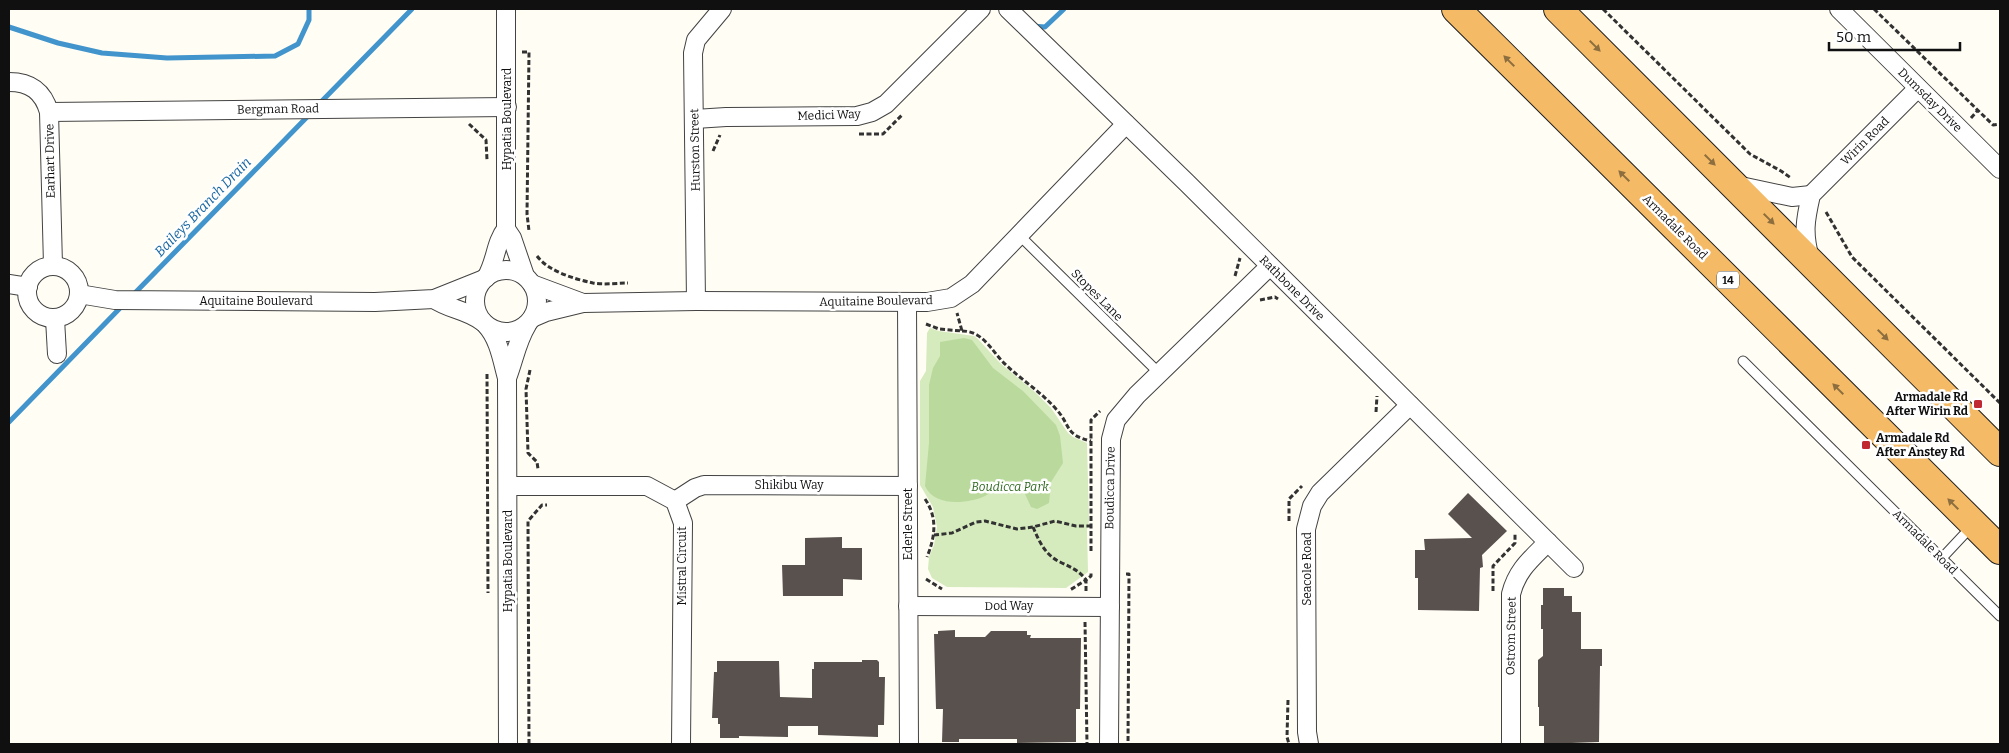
<svg xmlns="http://www.w3.org/2000/svg" width="2009" height="753" font-family="Bitter,serif">
<style>
.green{fill:#d5eabd}
.forest{fill:#b9da9c}
.lines{fill:none;stroke-linecap:round;stroke-linejoin:round}
.stream{stroke:#4195cc;stroke-width:5}
.building{fill:#59514d}
.service-casing{stroke:#434343;stroke-width:11}
.minor-casing{stroke:#434343;stroke-width:20}
.trunk-casing{stroke:#212121;stroke-width:30}
.path{stroke:#323232;stroke-width:3;stroke-dasharray:5 2.5;stroke-linecap:butt}
.service{stroke:#fff;stroke-width:9}
.minor{stroke:#fff;stroke-width:18}
.trunk{stroke:#f4ba66;stroke-width:28}
.oneway{fill:#8d6e3f}
.poi-dot{fill:#c02931;stroke:#fff;stroke-width:2}
.labels{text-anchor:middle;dominant-baseline:central;stroke-width:5;stroke-linejoin:round;paint-order:stroke}
.shield{fill:#fff;stroke:#585858;stroke-width:1}
.shield-label{font-size:11px;font-weight:bold;fill:#101010}
.street-label{font-size:12px;fill:#101010;stroke:#fff}
.poi-label{font-size:12px;font-weight:bold;fill:#101010;stroke:#fff;text-anchor:end}
.park-label{font-size:12px;font-style:italic;fill:#306920;stroke:#fff}
.water-label{font-size:14px;font-style:italic;fill:#1a67a2;stroke:#fff}
</style>
<rect width="100%" height="100%" fill="#fffdf4"/>
<path class="green" d="M 930,328 L 939,331 L 974,336 L 978,339 L 1000,363 L 1036,393 L 1051,408 L 1068,433 L 1073,437 L 1087,443 L 1089,521 L 1087,530 L 1088,572 L 1066,588 L 947,587 L 932,578 L 928,569 L 929,557 L 934,545 L 937,527 L 933,507 L 920,485 L 920,381 L 926,371 L 927,333 Z"/>
<path class="forest" d="M 964,338 L 972,340 L 993,368 L 1023,391 L 1056,425 L 1060,436 L 1063,463 L 1051,482 L 1049,503 L 1037,509 L 1031,507 L 1020,483 C 1001,475 997,490 985,496 C 968,504 934,507 925,486 L 929,443 L 929,385 L 933,368 L 940,356 L 940,342 Z"/>
<g class="lines">
<g class="stream">
<path d="M 1032,26 L 1045,27 L 1064,9"/>
<path d="M 9,27 L 58,43 L 102,53 L 167,58 L 275,56 L 298,44 L 309,20 L 309,9"/>
<path d="M 318,105 L 412,9"/>
<path d="M 132,296 L 309,115"/>
<path d="M 9,422 L 124,304"/>
</g>
</g>
<g class="building">
<path d="M 1468,493 L 1507,531 L 1482,555 L 1483,567 L 1480,568 L 1479,611 L 1418,610 L 1418,578 L 1415,578 L 1415,550 L 1425,550 L 1424,539 L 1472,538 L 1448,514 Z"/>
<path d="M 842,537 L 842,548 L 862,548 L 862,580 L 843,579 L 843,596 L 783,596 L 782,565 L 805,565 L 805,538 Z"/>
<path d="M 1543,588 L 1564,588 L 1564,596 L 1572,596 L 1572,612 L 1581,612 L 1581,649 L 1602,649 L 1602,666 L 1600,666 L 1599,742 L 1544,744 L 1544,726 L 1539,726 L 1539,707 L 1538,707 L 1538,660 L 1543,656 L 1543,629 L 1541,629 L 1541,605 L 1543,605 Z"/>
<path d="M 955,630 L 955,637 L 985,637 L 991,631 L 1027,631 L 1027,635 L 1031,635 L 1030,638 L 1081,638 L 1080,709 L 1076,709 L 1076,742 L 1017,743 L 1017,739 L 959,739 L 959,742 L 942,742 L 943,709 L 936,709 L 934,634 L 938,634 L 938,631 Z"/>
<path d="M 862,660 L 877,660 L 879,662 L 879,677 L 885,677 L 884,725 L 878,725 L 878,737 L 818,735 L 818,726 L 788,726 L 788,737 L 739,736 L 739,738 L 720,738 L 720,724 L 718,724 L 718,718 L 712,718 L 714,672 L 717,672 L 717,661 L 779,661 L 780,697 L 812,698 L 812,669 L 814,669 L 814,662 L 862,662 Z"/>
</g>
<g class="lines">
<g class="service-casing">
<g id="service">
<path d="M 1018,234 L 1159,373"/>
<path d="M 1743,361 L 2000,616"/>
<path d="M 1942,558 L 1972,526"/>
</g>
</g>
<g class="minor-casing">
<g id="minor">
<path d="M 506,9 L 506,229 L 512,238 L 525,276"/>
<path d="M 1008,9 L 1187,183 L 1574,568"/>
<path d="M 1839,9 L 2000,169"/>
<path d="M 9,82 C 30,82 43,91 49,112 L 53,265"/>
<path d="M 49,112 L 507,107"/>
<path d="M 695,119 L 726,117 L 857,116 L 872,112 L 886,104 L 981,9"/>
<path d="M 1736,185 L 1792,197 L 1811,195"/>
<path d="M 1810,259 C 1803,233 1805,221 1811,195 L 1918,88"/>
<circle cx="53" cy="292" r="26"/>
<circle cx="506" cy="301" r="31"/>
<path d="M 486,278 C 496,262 495,243 506,229"/>
<path d="M 9,284 L 28,287"/>
<path d="M 532,284 L 583,303"/>
<path d="M 79,294 L 115,300 L 375,302 L 434,299 L 484,279"/>
<path d="M 434,299 C 450,310 466,309 483,322"/>
<path d="M 696,301 L 693,53 L 696,40 L 722,9"/>
<path d="M 907,303 L 909,744"/>
<path d="M 532,318 L 546,312 L 583,303 L 696,301 L 927,302 L 951,298 L 972,284 L 1126,124"/>
<path d="M 55,319 L 57,354"/>
<path d="M 486,325 C 499,339 502,360 507,378 L 508,744"/>
<path d="M 507,378 C 514,360 517,341 527,325"/>
<path d="M 508,486 L 647,486 L 675,501 L 683,523 L 681,744"/>
<path d="M 675,501 L 695,488 L 704,485 L 908,486"/>
<path d="M 908,606 L 1110,607"/>
<path d="M 1109,744 L 1111,439 L 1116,420 L 1137,395 L 1270,266"/>
<path d="M 1309,744 L 1307,732 L 1306,529 L 1312,506 L 1320,493 L 1410,405"/>
<path d="M 1511,744 L 1511,594 C 1517,570 1531,559 1548,542"/>
</g>
</g>
<g class="trunk-casing">
<g id="trunk">
<path d="M 1456,9 L 2000,550"/>
<path d="M 1558,9 L 2000,452"/>
</g>
</g>
<g class="path">
<path d="M 1603,9 L 1750,154 L 1781,171 L 1791,178"/>
<path d="M 1874,9 L 1993,125 L 2000,124"/>
<path d="M 522,52 L 529,52 L 527,214 L 529,231"/>
<path d="M 1971,118 L 1978,110"/>
<path d="M 469,124 L 486,140 L 487,160"/>
<path d="M 859,134 L 883,134 L 902,115"/>
<path d="M 713,151 L 720,135"/>
<path d="M 1826,212 L 1852,257 L 2000,403"/>
<path d="M 537,256 C 548,271 574,279 593,283 C 604,285 617,283 628,283"/>
<path d="M 1235,276 L 1240,258"/>
<path d="M 1260,300 L 1275,297 L 1278,299"/>
<path d="M 926,324 L 939,329 L 962,331 L 957,313"/>
<path d="M 962,331 C 967,331 972,332 977,335 C 989,342 996,356 1006,365 C 1023,381 1041,392 1056,409 C 1071,425 1064,435 1091,441"/>
<path d="M 530,370 L 526,389 L 528,453 L 537,462 L 538,469"/>
<path d="M 487,374 L 488,593"/>
<path d="M 1376,412 L 1377,396"/>
<path d="M 925,499 C 938,518 935,537 927,557"/>
<path d="M 1289,521 L 1289,499 L 1302,486"/>
<path d="M 1033,527 C 1039,541 1045,555 1060,562 C 1070,567 1079,570 1086,580 L 1070,590"/>
<path d="M 934,535 L 952,533 L 976,522 L 985,521 L 1017,529 L 1033,527 L 1055,521 L 1076,526 L 1091,526"/>
<path d="M 1091,551 L 1091,420 L 1100,411"/>
<path d="M 1126,574 L 1129,574 L 1128,744"/>
<path d="M 926,579 L 942,589"/>
<path d="M 1086,591 L 1086,580 L 1091,576 L 1091,573"/>
<path d="M 1493,591 L 1493,566 L 1515,543 L 1515,534"/>
<path d="M 1085,622 L 1087,744"/>
<path d="M 1288,700 L 1287,737 L 1289,744"/>
<path d="M 529,744 L 528,521 L 542,505 L 547,505"/>
</g>
<use href="#service" class="service"/>
<use href="#minor" class="minor"/>
<use href="#trunk" class="trunk"/>
</g>
<defs><path id="oneway-solid" d="M-6-.8H1V-3.2L6.5 0L1 3.2V.8H-6Z" transform="scale(1.25)"/></defs>
<g class="oneway">
<use href="#oneway-solid" transform="translate(1595 46) rotate(45)"/>
<use href="#oneway-solid" transform="translate(1509 61) rotate(-135)"/>
<use href="#oneway-solid" transform="translate(1710 160) rotate(45)"/>
<use href="#oneway-solid" transform="translate(1624 176) rotate(-135)"/>
<use href="#oneway-solid" transform="translate(1769 219) rotate(45)"/>
<use href="#oneway-solid" transform="translate(1883 335) rotate(45)"/>
<use href="#oneway-solid" transform="translate(1838 389) rotate(-135)"/>
<use href="#oneway-solid" transform="translate(1953 504) rotate(-135)"/>
</g>
<g class="poi-dot">
<rect x="1973" y="399" width="10" height="10" rx="2.5"/>
<rect x="1861" y="440" width="10" height="10" rx="2.5"/>
</g>
<g class="labels">
<rect class="shield" x="1717" y="271.5" width="22" height="17" rx="4"/>
<g class="shield-label">
<text x="1728" y="280">14</text>
</g>
<g class="street-label">
<text transform="translate(1930 100) rotate(45)">Dumsday Drive</text>
<text transform="translate(278 109) rotate(-1)">Bergman Road</text>
<text transform="translate(829 115) rotate(-2)">Medici Way</text>
<text transform="translate(507 119) rotate(-90)">Hypatia Boulevard</text>
<text transform="translate(1865 141) rotate(-45)">Wirin Road</text>
<text transform="translate(695 150) rotate(-91)">Hurston Street</text>
<text transform="translate(50 161) rotate(-91)">Earhart Drive</text>
<text transform="translate(1675 227) rotate(45)">Armadale Road</text>
<text transform="translate(1292 288) rotate(45)">Rathbone Drive</text>
<text transform="translate(1097 295) rotate(45)">Stopes Lane</text>
<text x="256" y="301">Aquitaine Boulevard</text>
<text transform="translate(876 301) rotate(-1)">Aquitaine Boulevard</text>
<text x="789" y="485">Shikibu Way</text>
<text transform="translate(1110 488) rotate(-89)">Boudicca Drive</text>
<text transform="translate(908 524) rotate(-90)">Ederle Street</text>
<text transform="translate(1925 542) rotate(45)">Armadale Road</text>
<text transform="translate(508 561) rotate(-90)">Hypatia Boulevard</text>
<text transform="translate(682 566) rotate(-90)">Mistral Circuit</text>
<text transform="translate(1307 569) rotate(-90)">Seacole Road</text>
<text x="1009" y="606">Dod Way</text>
<text transform="translate(1511 636) rotate(-89)">Ostrom Street</text>
</g>
<g class="poi-label">
<text x="1968" y="397">Armadale Rd<tspan x="1968" dy="14">After Wirin Rd</tspan></text>
<text x="1876" y="438" text-anchor="start">Armadale Rd<tspan x="1876" dy="14">After Anstey Rd</tspan></text>
</g>
<g class="park-label">
<text x="1010" y="487">Boudicca Park</text>
</g>
<g class="water-label">
<text transform="translate(203 207) rotate(-46)">Baileys Branch Drain</text>
</g>
</g>
<rect width="2009" height="753" fill="none" stroke="#101010" stroke-width="20"/>
<path d="M1829 42v8h131v-8" fill="none" stroke="#101010" stroke-width="2.5"/>
<text x="1836" y="42" font-size="15" fill="#101010" stroke="#ffffff" stroke-width="4" paint-order="stroke">50 m</text>
</svg>
